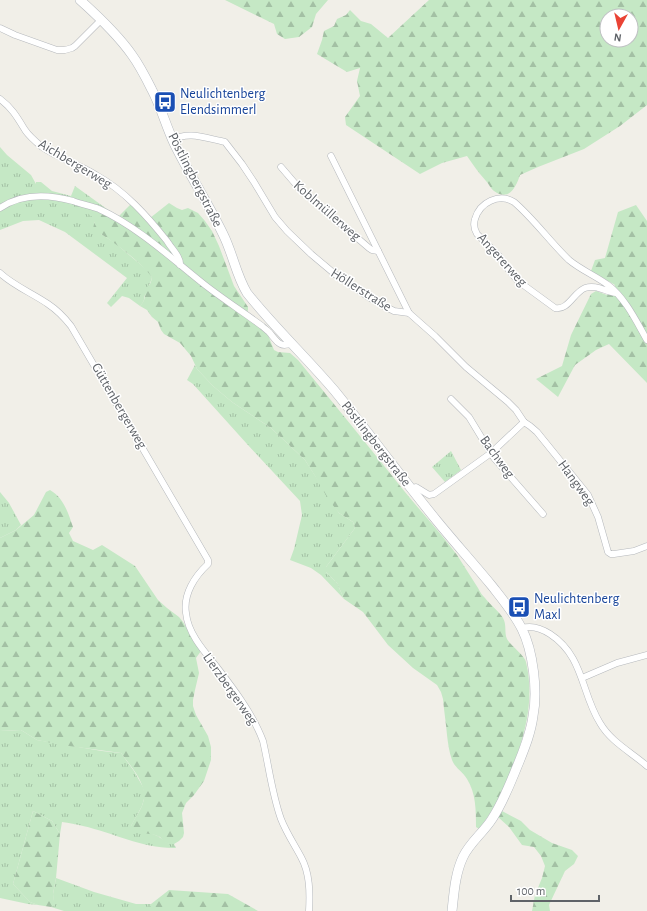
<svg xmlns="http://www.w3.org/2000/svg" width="647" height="911" font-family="'Alegreya Sans',sans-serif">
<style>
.grass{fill:url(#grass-tufts)}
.forest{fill:url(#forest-firs);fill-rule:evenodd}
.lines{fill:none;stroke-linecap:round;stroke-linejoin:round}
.minor-casing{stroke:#b5b8bc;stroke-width:7}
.secondary-casing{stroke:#b6babf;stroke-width:10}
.minor{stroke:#fff;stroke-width:6}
.secondary{stroke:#fff;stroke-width:9}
.labels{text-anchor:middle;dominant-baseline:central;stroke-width:3;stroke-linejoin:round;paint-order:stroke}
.transit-label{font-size:14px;fill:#164399;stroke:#fff;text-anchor:start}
.street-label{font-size:14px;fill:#5f6368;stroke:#fff}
</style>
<defs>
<pattern id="grass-tufts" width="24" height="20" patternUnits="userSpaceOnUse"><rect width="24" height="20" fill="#c5e8c5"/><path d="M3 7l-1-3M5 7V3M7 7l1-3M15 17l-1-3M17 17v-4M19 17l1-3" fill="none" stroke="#a3c0a4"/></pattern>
<pattern id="forest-firs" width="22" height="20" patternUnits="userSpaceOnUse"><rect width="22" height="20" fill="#c5e8c5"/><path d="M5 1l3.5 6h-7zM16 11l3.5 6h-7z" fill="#a3c0a4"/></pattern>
</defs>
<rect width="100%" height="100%" fill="#f1efe8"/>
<g class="grass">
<path d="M 0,147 L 7,155 L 31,175 L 36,184 L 36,182 L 41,182 L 52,191 L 71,196 L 75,186 L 118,217 L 89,208 L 96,220 L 94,223 L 101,234 L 115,243 L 147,270 L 152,277 C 151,283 148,286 146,292 C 143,299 146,300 140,306 L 129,298 L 122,296 L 111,307 L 107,303 L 127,278 L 65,232 L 39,220 L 23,221 L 0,230 Z"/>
<path d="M 195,365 L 197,369 L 213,386 L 232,402 L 271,428 L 305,460 L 339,513 L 353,522 L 355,528 L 326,567 L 326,572 L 337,583 L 344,599 L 321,575 L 311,568 L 290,560 L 294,549 L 302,515 L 300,501 L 247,444 L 193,384 L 187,380 Z"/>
<path d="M 451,451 L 461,470 L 445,482 L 432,467 Z"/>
<path d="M 0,492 L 9,503 L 21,525 L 16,530 L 0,538 Z"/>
<path d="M 21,730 L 37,740 L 102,751 L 121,753 L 134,771 L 143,787 L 145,795 L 142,806 L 131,826 C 137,828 143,832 149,833 C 150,834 154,834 155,835 C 164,838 163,844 174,844 L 176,848 C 143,849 114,833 83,826 C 76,824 69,823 62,822 L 60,834 L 52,821 L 33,811 L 13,884 L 30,902 L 38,905 L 28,904 L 0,898 L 0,731 Z"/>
<path d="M 56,878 L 94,892 L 136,904 L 151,904 L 151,911 L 64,911 L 51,907 L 54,905 L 53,894 Z"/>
</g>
<g class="forest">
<path d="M 225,0 L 328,0 L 316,14 L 312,27 L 299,37 L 285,39 L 277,34 L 274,24 Z"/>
<path d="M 429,0 L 647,0 L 647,105 L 620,126 L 584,149 L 538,167 L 520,175 C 516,187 509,202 494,191 C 491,189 489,184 486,181 C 479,173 473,165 467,156 L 442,163 L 420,174 L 346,125 L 345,117 L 360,96 L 357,81 L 360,68 L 347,72 L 317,54 L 322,40 L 324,31 L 334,26 L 337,19 L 346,15 L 350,10 L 361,21 L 371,24 L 388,38 ZM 607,16 L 631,16 L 631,40 L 607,40 Z"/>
<path d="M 169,203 L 177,208 L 182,210 L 188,208 L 198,213 L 205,221 L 212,231 L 219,246 L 234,286 L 248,307 L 248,310 L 247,313 L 264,329 L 268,335 L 274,350 L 278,352 L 290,353 L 298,360 C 334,404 370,448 405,492 C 422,513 441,533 457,555 C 464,566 471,577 478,588 C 480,592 482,595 485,598 C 490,605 499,611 503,618 C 507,625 504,632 507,639 C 511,646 525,656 526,662 C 535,700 525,736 511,771 C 502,792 494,810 479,829 L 476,827 C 476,811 476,793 467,779 C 463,772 455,768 452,760 C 449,752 448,743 447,735 C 446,723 444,711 443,699 L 441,692 L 437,685 L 413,668 L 388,645 L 363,612 L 344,599 L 337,583 L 326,572 L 326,567 L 355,528 L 353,522 L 339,513 L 328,499 L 315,476 L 305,460 L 271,428 L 232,402 L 213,386 L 197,369 L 191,356 L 180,343 L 164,334 L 161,330 L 158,322 L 152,317 L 147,310 L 140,306 C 144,302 147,295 144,289 C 150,286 151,283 152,277 C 139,261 118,245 101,234 L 97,235 L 93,229 L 95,219 L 86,212 L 85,210 L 89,208 L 92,209 L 115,220 L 131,204 L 150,218 Z"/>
<path d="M 636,205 L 647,221 L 647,383 L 609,344 L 596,350 L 575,365 L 558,397 L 536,379 L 562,366 L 571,335 L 591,294 L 596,291 L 607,295 L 615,285 L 591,271 L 595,260 L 605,258 L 618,212 Z"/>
<path d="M 50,490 C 64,498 68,513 73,527 L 69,533 L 73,541 L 93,550 L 102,545 L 135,566 L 158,600 L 167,608 L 179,617 L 183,622 L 194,641 L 201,651 L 196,658 L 199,673 L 195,690 L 193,700 L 193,706 L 196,715 L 208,736 L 211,747 L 211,760 L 204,781 L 194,795 L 186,803 L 182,813 L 184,833 L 183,837 L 179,841 L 174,844 L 169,844 L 164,842 L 160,837 L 155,835 L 132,831 L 130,828 L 131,826 C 134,819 139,813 142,806 C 150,786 132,768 121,753 L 62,745 L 37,740 L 21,730 L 0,731 L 0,538 L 16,530 L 34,515 L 46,492 Z"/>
<path d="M 33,811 L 52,821 L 60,834 L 56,878 L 53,894 L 54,901 L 54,905 L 51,907 L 38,905 L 30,902 L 13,884 Z"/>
<path d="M 502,811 L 521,821 L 530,830 L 552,843 L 572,850 L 578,856 L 574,864 L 565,871 L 549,905 L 550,911 L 532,911 L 535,895 L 542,878 L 545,866 L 541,856 L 534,847 L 522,845 L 509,827 L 498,817 Z"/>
<path d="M 169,890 L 228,894 L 258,911 L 151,911 L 151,904 Z"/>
</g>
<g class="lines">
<g class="minor-casing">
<g id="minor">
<path d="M 0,28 L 15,35 L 57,50 L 65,50 L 72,48 L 75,46 L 101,20"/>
<path d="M 0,99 C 12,108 17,117 25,130 C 29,136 36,142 42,147 C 59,159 79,164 96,175 C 125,191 147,216 167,241 C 171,248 181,257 180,265"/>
<path d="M 173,140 C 188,131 205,138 221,141 L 225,142 L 242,164 L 254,182 L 275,217 L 287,231 L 311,254 L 336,275 L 370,298 L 384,306 L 394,311 L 409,313 L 435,336 L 466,367 L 508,402 L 516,410 L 524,422 L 530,426 L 537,432 L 588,495 L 598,517 L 608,552 L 611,554 L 614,554 L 634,551 L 647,546"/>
<path d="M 331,156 L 409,313"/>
<path d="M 281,167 L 299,188 L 369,248 L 372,250 L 378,251"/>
<path d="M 0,208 C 22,193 48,194 73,201 C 81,204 90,206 99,209 C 138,227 171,258 205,285 C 223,299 243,312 262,326 C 264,328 267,330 269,332 C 276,340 280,349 291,343"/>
<path d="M 0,273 C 14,286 32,293 48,304 C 57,310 64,317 71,326 L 208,560 L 208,564 C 195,576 183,594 186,613 C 188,633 203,650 216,666 C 233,688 253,714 263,741 C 269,767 272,794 281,819 C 286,832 294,844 301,857 C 310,873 310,893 309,911"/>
<path d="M 616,293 C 606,292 596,284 585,288 C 574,292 568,311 555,308 L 518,281 L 508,269 L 499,256 L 477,234 C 474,229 473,225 475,219 C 480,202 499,193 514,202 C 534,219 550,242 569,260 C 581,270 596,276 608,285 C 626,299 636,321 647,340"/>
<path d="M 451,399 L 469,417 L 494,458 L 543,514"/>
<path d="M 412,489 L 416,487 L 429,495 L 434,494 L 491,453 L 524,422"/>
<path d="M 522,628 C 532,625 541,628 550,634 C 584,656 581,693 600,723 C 611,742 631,752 647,766"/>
<path d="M 582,678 L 617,663 L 647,655"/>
</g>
</g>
<g class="secondary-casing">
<path id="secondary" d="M 80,0 C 99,17 118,35 132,55 C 140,66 146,78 152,90 C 161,107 166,126 174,143 C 189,174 208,203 223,234 C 233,254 236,275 247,293 C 274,327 306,357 334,390 C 369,433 402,478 437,521 C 455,543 474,564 492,586 C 503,600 514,613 522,629 C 533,651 538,691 533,716 C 531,732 525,747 519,762 C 511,781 504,801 492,819 C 484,832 470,842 463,857 C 455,874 454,893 452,911"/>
</g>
<use href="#minor" class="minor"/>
<use href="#secondary" class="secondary"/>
</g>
<defs>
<g id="bus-square" transform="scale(1.15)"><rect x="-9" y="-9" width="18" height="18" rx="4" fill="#1a4fb4" stroke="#fff"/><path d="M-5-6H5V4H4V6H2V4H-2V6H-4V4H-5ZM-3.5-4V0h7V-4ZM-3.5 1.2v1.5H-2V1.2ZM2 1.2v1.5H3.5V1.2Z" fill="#fff"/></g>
</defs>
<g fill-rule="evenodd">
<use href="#bus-square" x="165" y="102"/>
<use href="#bus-square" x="519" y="607"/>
</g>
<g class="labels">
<g class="transit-label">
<text x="180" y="94">Neulichtenberg<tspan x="180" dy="16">Elendsimmerl</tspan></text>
<text x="534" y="599">Neulichtenberg<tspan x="534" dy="16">Maxl</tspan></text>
</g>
<g class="street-label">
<text transform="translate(75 164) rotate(31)">Aichbergerweg</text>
<text transform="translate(195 180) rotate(63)">Pöstlingbergstraße</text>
<text transform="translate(327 211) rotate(41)">Koblmüllerweg</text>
<text transform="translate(502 260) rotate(48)">Angererweg</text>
<text transform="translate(361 290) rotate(32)">Höllerstraße</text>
<text transform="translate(119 406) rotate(60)">Güttenbergerweg</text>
<text transform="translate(376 444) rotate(52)">Pöstlingbergstraße</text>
<text transform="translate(497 457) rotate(54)">Bachweg</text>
<text transform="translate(576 483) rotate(54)">Hangweg</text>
<text transform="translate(230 689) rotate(55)">Lierzbergerweg</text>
</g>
</g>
<g transform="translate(619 28) rotate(188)"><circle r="19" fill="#ffffff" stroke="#bfc1c3"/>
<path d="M0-3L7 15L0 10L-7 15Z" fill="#ea4335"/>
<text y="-6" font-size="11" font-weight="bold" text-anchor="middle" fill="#5f6368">N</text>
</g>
<path d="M511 895v6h88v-6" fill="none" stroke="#5f6368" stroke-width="2"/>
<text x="517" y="895" font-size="12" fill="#5f6368" stroke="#ffffff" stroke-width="3" paint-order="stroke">100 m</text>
</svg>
